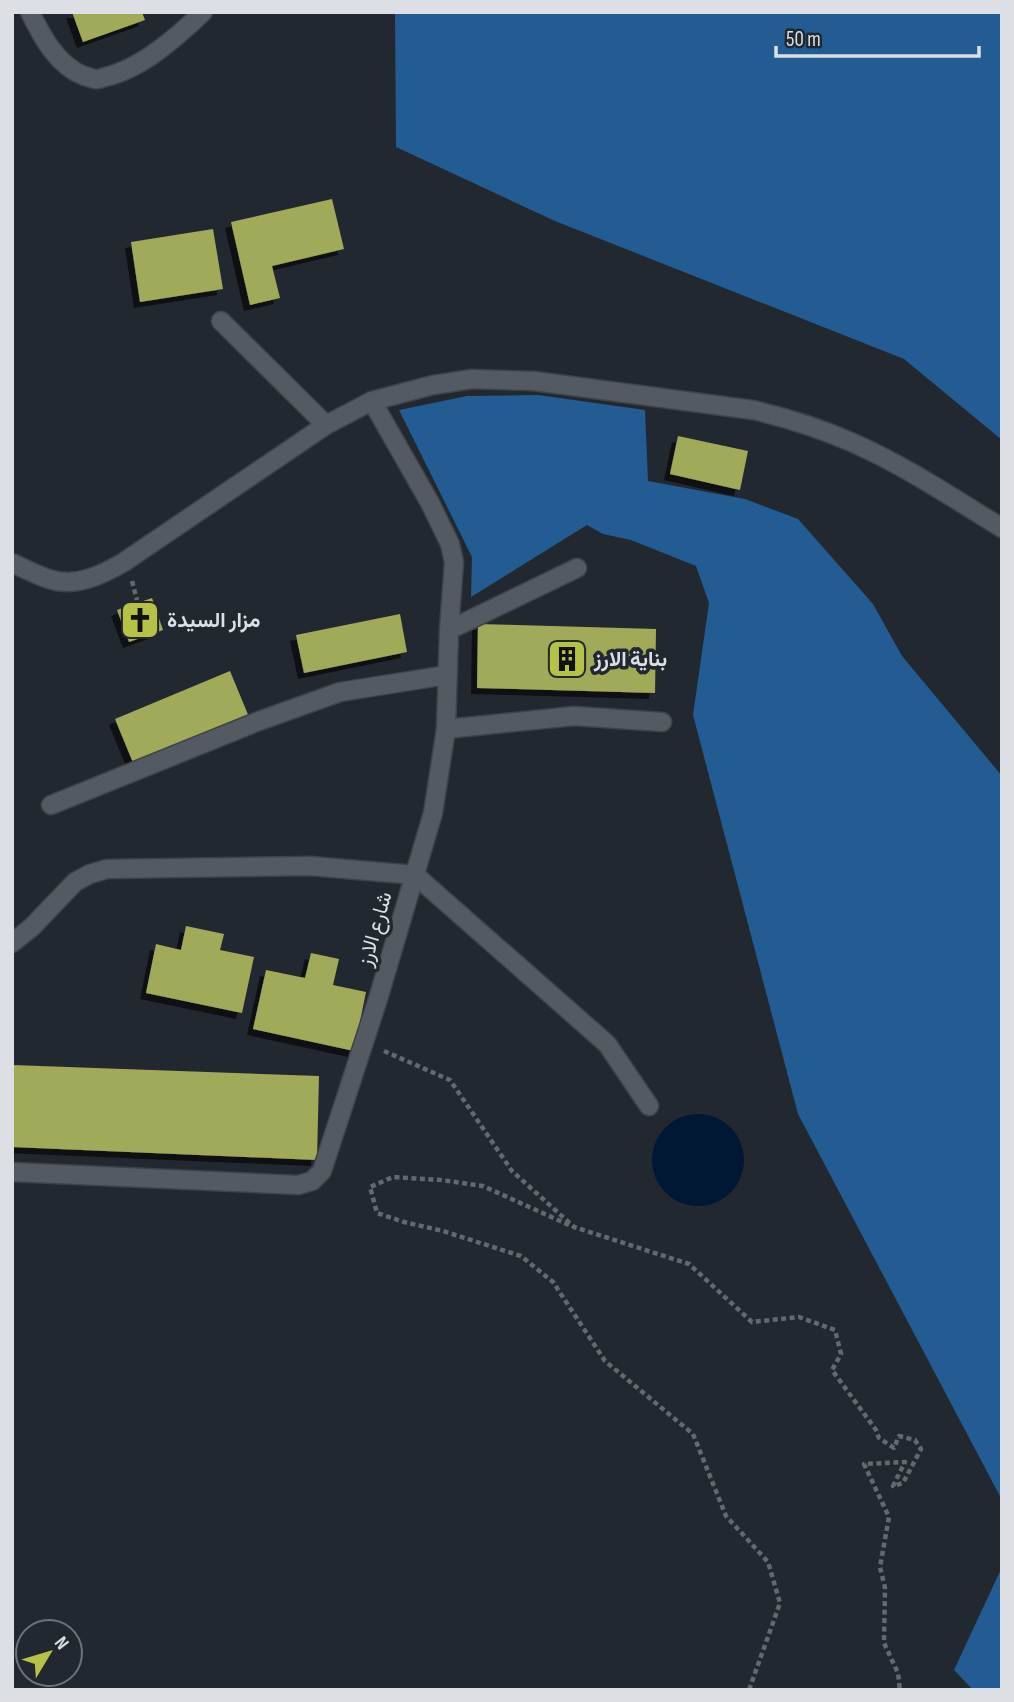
<svg xmlns="http://www.w3.org/2000/svg" width="1014" height="1702" font-family="'Sofia Sans Condensed',Vazirmatn,sans-serif">
<style>
.forest{fill:#235c92}
.water{fill:#001833}
.building{fill:#a1aa58;filter:url(#shadow)}
.lines{fill:none;stroke-linecap:round;stroke-linejoin:round}
.minor-casing{stroke:#3e4348;stroke-width:21}
.path{stroke:#646970;stroke-width:4.5;stroke-dasharray:5 3.5;stroke-linecap:butt}
.minor{stroke:#535a62;stroke-width:18}
.labels{text-anchor:middle;dominant-baseline:central;stroke-width:7;stroke-linejoin:round;paint-order:stroke}
.poi-label{font-size:21px;font-weight:bold;fill:#dce0e5;stroke:#22282f;text-anchor:start}
.street-label{font-size:21px;fill:#dce0e5;stroke:#22282f}
</style>
<defs>
<filter id="shadow"><feDropShadow dx="-6" dy="6" stdDeviation="0" flood-color="#0009"/></filter>
</defs>
<rect width="100%" height="100%" fill="#22282f"/>
<g class="forest">
<path d="M 395,12 L 1002,12 L 1002,440 L 904,359 L 555,221 L 396,147 Z"/>
<path d="M 538,395 L 645,410 L 648,481 L 745,499 L 798,519 L 873,604 L 902,656 L 1002,776 L 1002,1500 L 798,1114 L 693,715 L 709,603 L 696,566 L 631,540 L 603,534 L 587,525 L 471,597 L 472,557 L 399,410 L 467,396 Z"/>
<path d="M 1002,1567 L 1002,1690 L 973,1690 L 954,1670 Z"/>
</g>
<circle class="water" cx="698" cy="1160" r="46"/>
<g class="building">
<path d="M 72,12 L 142,12 L 145,20 L 83,42 Z"/>
<path d="M 332,199 L 344,249 L 272,266 L 280,298 L 250,305 L 231,222 Z"/>
<path d="M 213,229 L 223,289 L 140,302 L 131,242 Z"/>
<path d="M 678,436 L 748,451 L 740,490 L 670,474 Z"/>
<path d="M 152,598 L 163,630 L 129,642 L 117,610 Z"/>
<path d="M 400,614 L 407,652 L 304,673 L 296,635 Z"/>
<path d="M 478,624 L 656,629 L 655,693 L 477,688 Z"/>
<path d="M 230,671 L 249,717 L 134,765 L 115,719 Z"/>
<path d="M 186,926 L 224,934 L 220,950 L 254,957 L 242,1013 L 146,993 L 156,944 L 181,950 Z"/>
<path d="M 311,953 L 339,959 L 333,985 L 366,992 L 354,1051 L 253,1029 L 266,970 L 305,978 Z"/>
<path d="M 12,1065 L 319,1076 L 317,1160 L 12,1147 Z"/>
</g>
<g class="lines">
<g class="minor-casing">
<g id="minor">
<path d="M 30,12 C 42,37 57,65 84,76 C 86,76 94,79 95,79 C 98,80 102,78 105,77 C 141,69 177,37 203,12"/>
<path d="M 221,321 L 326,425"/>
<path d="M 12,563 C 24,568 36,575 49,579 C 75,588 102,575 124,562 L 326,425 L 372,401 L 433,385 L 472,379 L 534,381 L 753,410 C 787,418 819,428 851,442 C 904,465 953,498 1002,528"/>
<path d="M 449,630 L 577,568"/>
<path d="M 446,729 L 574,716 L 662,722"/>
<path d="M 51,805 L 259,721 L 340,692 L 447,675"/>
<path d="M 12,943 L 32,927 L 75,882 L 90,874 L 107,869 L 311,866 L 415,875 L 607,1044 L 649,1106"/>
<path d="M 12,1172 L 298,1185 L 312,1181 L 322,1171 L 378,999 L 433,813 L 446,729 L 449,630 L 454,562 L 450,544 L 430,503 L 372,401"/>
</g>
</g>
<g class="path">
<path d="M 132,581 L 137,600"/>
<path d="M 384,1051 L 450,1080 L 512,1171 L 574,1227 L 689,1264 L 752,1322 L 799,1317 L 835,1330 L 841,1354 L 832,1370 L 876,1430 L 879,1438 L 894,1448 L 899,1436 L 915,1440 L 921,1449 L 903,1483 L 893,1486 L 905,1462 L 864,1464 L 889,1517 L 880,1567 L 885,1588 L 884,1643 L 898,1673 L 900,1690"/>
<path d="M 569,1225 L 483,1186 L 441,1180 L 393,1177 L 370,1187 L 377,1213 L 404,1222 L 443,1231 L 521,1256 L 553,1282 L 605,1361 L 693,1434 L 726,1516 L 768,1562 L 780,1603 L 749,1690"/>
</g>
<use href="#minor" class="minor"/>
</g>
<defs>
<g id="church-square" transform="scale(2.0125)"><rect x="-9" y="-9" width="18" height="18" rx="4" fill="#b6c148" stroke="#22282f"/><path d="M-1.2-6h2.4v3.5h3.3v2.4h-3.3V6h-2.4V-.1h-3.3v-2.4h3.3Z" fill="#111"/></g>
<g id="building-square" transform="scale(2.0125)"><rect x="-9" y="-9" width="18" height="18" rx="4" fill="#b6c148" stroke="#22282f"/><path d="M-4-6H4V6H1V3H-1V6H-4ZM-2.5-4.3h1.7v1.8h-1.7ZM.8-4.3h1.7v1.8H.8ZM-2.5-1h1.7V.8h-1.7ZM.8-1h1.7V.8H.8Z" fill="#111"/></g>
</defs>
<g fill-rule="evenodd">
<use href="#church-square" x="140" y="620"/>
<use href="#building-square" x="567" y="659"/>
</g>
<g class="labels">
<g class="poi-label">
<text x="167" y="620">مزار السيدة</text>
<text x="594" y="659">بناية الارز</text>
</g>
<g class="street-label">
<text transform="translate(375 929) rotate(-74)">شارع الارز</text>
</g>
</g>
<rect width="1014" height="1702" fill="none" stroke="#dce0e5" stroke-width="28"/>
<g transform="translate(49 1653) rotate(52)"><circle r="33" fill="#22282f" stroke="#6c7278" stroke-width="2"/>
<path d="M0-5L12 26L0 18L-12 26Z" fill="#b6c148"/>
<text y="-10" font-size="19" font-weight="bold" text-anchor="middle" fill="#dce0e5">N</text>
</g>
<path d="M776 46v10h203v-10" fill="none" stroke="#dce0e5" stroke-width="3.5"/>
<text x="786" y="46" font-size="21" fill="#dce0e5" stroke="#22282f" stroke-width="5" paint-order="stroke">50 m</text>
</svg>
